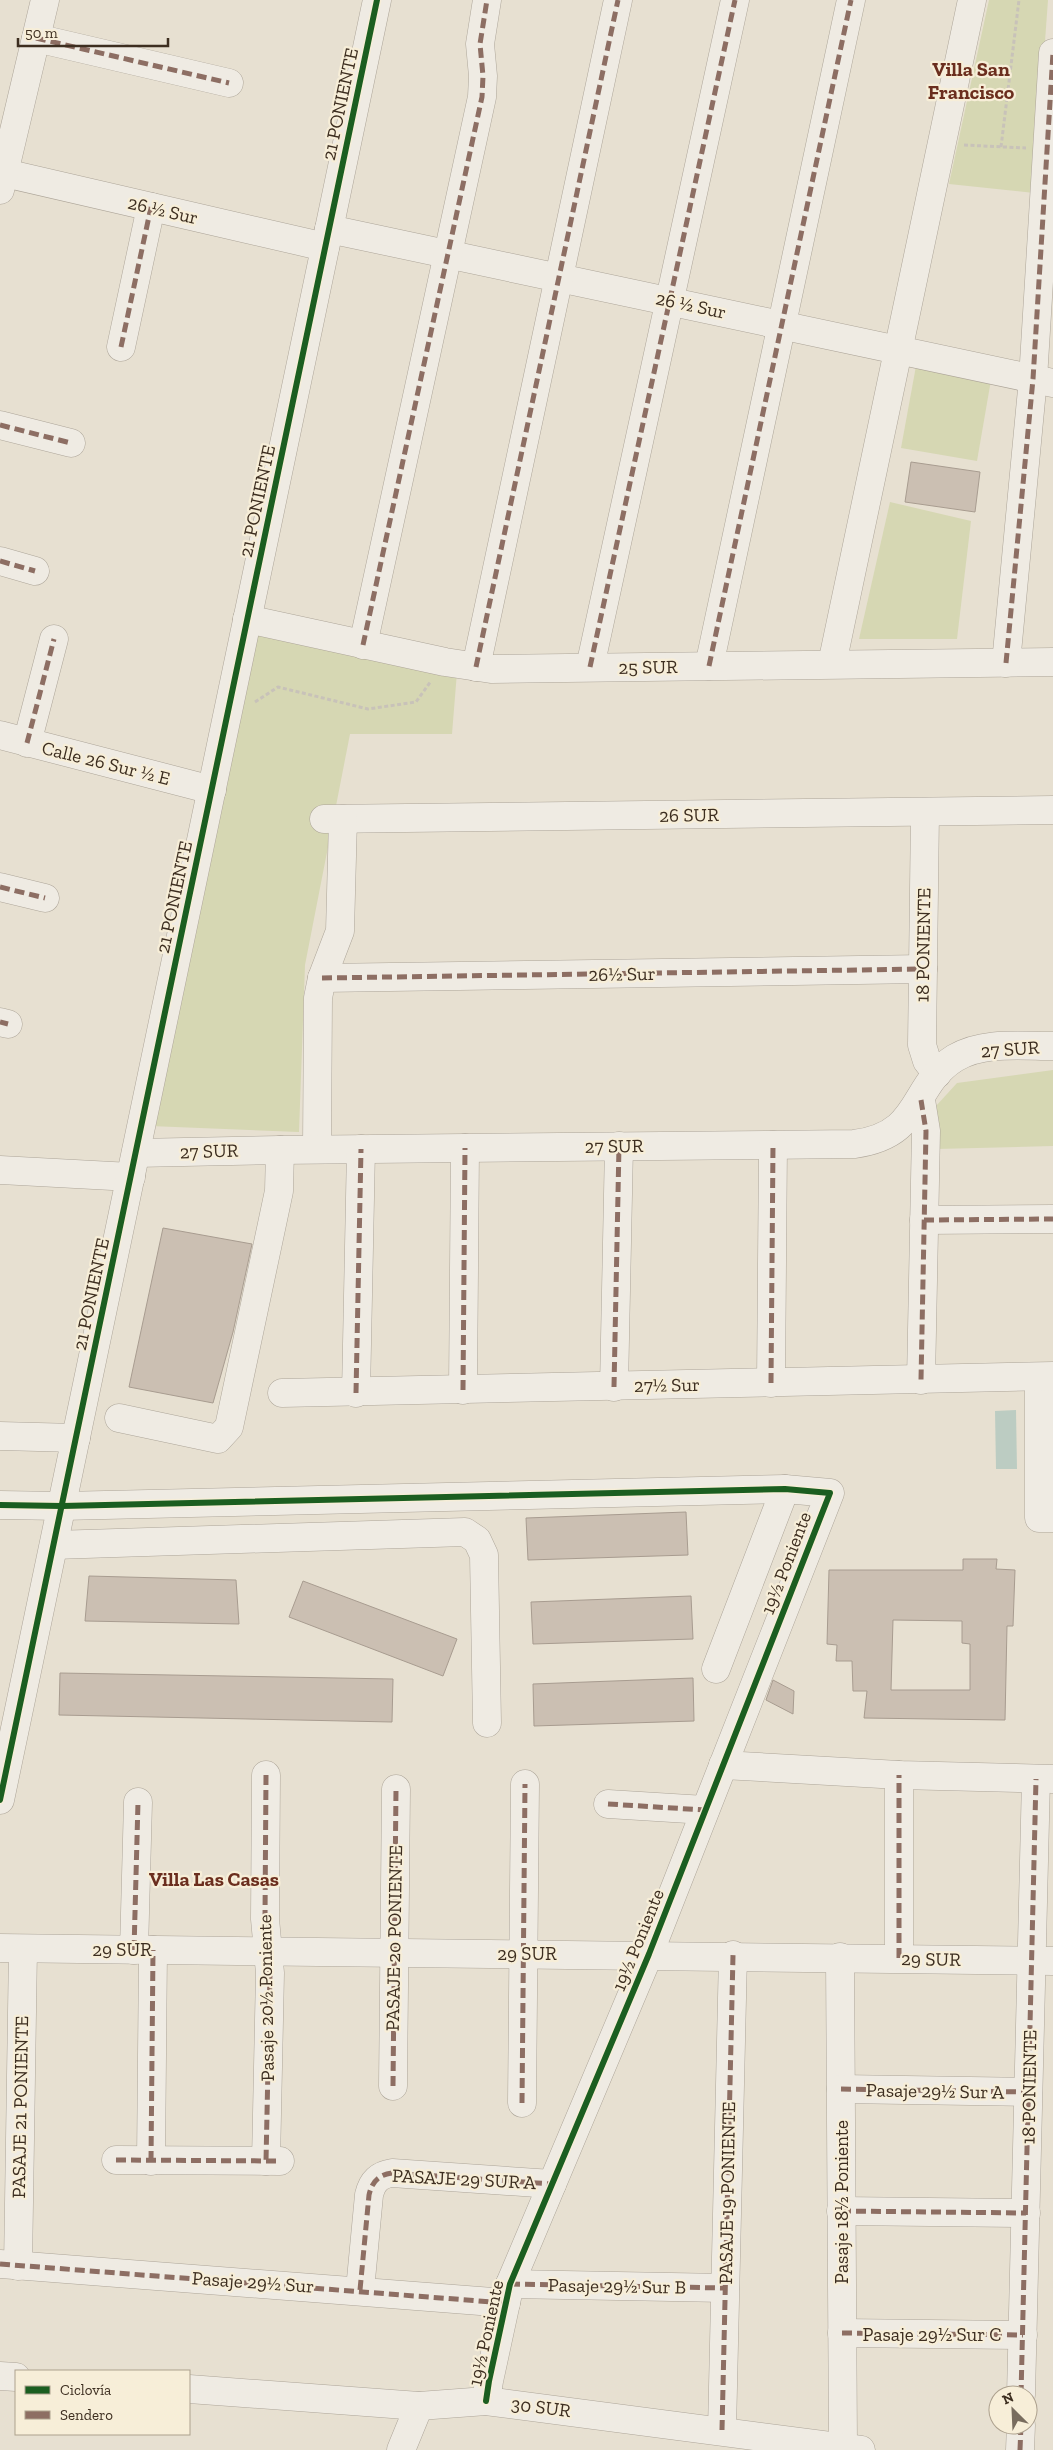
<svg xmlns="http://www.w3.org/2000/svg" width="1053" height="2450" font-family="'Zilla Slab',serif">
<style>
.green{fill:#d6d7b3}
.water{fill:#bcccc2}
.building{fill:#cbbfb2;stroke:#a89c90;fill-rule:evenodd}
.lines{fill:none;stroke-linecap:round;stroke-linejoin:round}
.minor-casing{stroke:#ada599;stroke-width:29}
.path{stroke:#c8c2b9;stroke-width:3;stroke-dasharray:4 2.5;stroke-linecap:butt}
.minor{stroke:#efebe3;stroke-width:28}
.quiet{stroke:#8d6e63;stroke-width:5;stroke-dasharray:10 5;stroke-linecap:butt}
.cycleway-casing{stroke:#f7eed8;stroke-width:9}
.cycleway{stroke:#1b5e20;stroke-width:6}
.labels{text-anchor:middle;dominant-baseline:central;stroke-width:4.5;stroke-linejoin:round;paint-order:stroke}
.street-label{font-size:19px;fill:#3d2e20;stroke:#f7eed8}
.neighbourhood-label{font-size:20px;font-weight:bold;fill:#6b2e1e;stroke:#f7eed8}
</style>
<rect width="100%" height="100%" fill="#e7e0d1"/>
<g class="green">
<path d="M 989,0 L 1048,0 L 1034,193 L 949,184 Z"/>
<path d="M 916,366 L 991,380 L 977,461 L 901,448 Z"/>
<path d="M 890,502 L 971,521 L 957,639 L 859,639 Z"/>
<path d="M 257,634 L 457,672 L 452,734 L 350,734 L 305,965 L 299,1132 L 150,1126 Z"/>
<path d="M 1053,1070 L 1053,1146 L 936,1149 L 936,1106 L 957,1083 Z"/>
</g>
<path class="water" d="M 1016,1410 L 1017,1469 L 996,1469 L 995,1411 Z"/>
<g class="building">
<path d="M 911,462 L 980,472 L 975,512 L 905,502 Z"/>
<path d="M 163,1228 L 252,1244 L 233,1332 L 213,1403 L 129,1387 Z"/>
<path d="M 686,1512 L 688,1555 L 528,1560 L 526,1518 Z"/>
<path d="M 963,1559 L 997,1559 L 996,1569 L 1015,1570 L 1013,1626 L 1007,1626 L 1005,1720 L 864,1718 L 867,1691 L 853,1691 L 852,1661 L 836,1661 L 837,1645 L 827,1644 L 829,1570 L 963,1570 ZM 893,1620 L 962,1621 L 962,1643 L 970,1644 L 970,1690 L 891,1690 Z"/>
<path d="M 89,1576 L 236,1580 L 239,1624 L 85,1621 Z"/>
<path d="M 303,1581 L 457,1639 L 443,1676 L 289,1617 Z"/>
<path d="M 691,1596 L 693,1639 L 533,1644 L 531,1602 Z"/>
<path d="M 60,1673 L 393,1679 L 392,1722 L 59,1715 Z"/>
<path d="M 693,1678 L 694,1721 L 534,1726 L 533,1684 Z"/>
<path d="M 773,1680 L 794,1691 L 793,1714 L 766,1700 Z"/>
</g>
<g class="lines">
<g class="minor-casing">
<g id="minor">
<path d="M 36,38 L 229,83"/>
<path d="M 0,172 L 325,247"/>
<path d="M 0,190 L 45,0"/>
<path d="M 329,229 L 1053,383"/>
<path d="M 121,347 L 151,207"/>
<path d="M 0,425 L 71,443"/>
<path d="M 0,561 L 35,571"/>
<path d="M 247,619 L 445,662 L 491,669 L 1053,662"/>
<path d="M 363,645 L 482,97 L 483,76 L 480,44 L 487,0"/>
<path d="M 1006,663 L 1033,379 L 1053,53"/>
<path d="M 832,664 L 972,0"/>
<path d="M 709,666 L 851,0"/>
<path d="M 476,667 L 618,0"/>
<path d="M 590,667 L 735,0"/>
<path d="M 0,735 L 212,790"/>
<path d="M 27,743 L 54,639"/>
<path d="M 925,812 L 922,1045 L 927,1061 L 937,1074"/>
<path d="M 324,819 L 1053,810"/>
<path d="M 0,887 L 45,898"/>
<path d="M 322,978 L 923,969"/>
<path d="M 0,1022 L 8,1024"/>
<path d="M 921,1100 L 926,1131 L 921,1380"/>
<path d="M 317,1149 L 318,998 L 322,978 L 340,931 L 343,819"/>
<path d="M 136,1153 L 280,1150 L 854,1144 C 924,1135 910,1086 955,1058 C 983,1041 1022,1046 1053,1046"/>
<path d="M 0,1170 L 131,1177"/>
<path d="M 924,1220 L 1053,1219"/>
<path d="M 1039,1377 L 1039,1518 L 1053,1518"/>
<path d="M 771,1383 L 773,1145"/>
<path d="M 614,1387 L 619,1146"/>
<path d="M 463,1390 L 465,1148"/>
<path d="M 282,1393 L 1053,1376"/>
<path d="M 356,1393 L 361,1149"/>
<path d="M 119,1418 L 218,1439 L 229,1427 L 279,1191 L 280,1150"/>
<path d="M 0,1436 L 76,1438"/>
<path d="M 0,1505 L 62,1506 L 785,1489 L 830,1493 L 649,1954 L 510,2284 L 489,2381 L 486,2401"/>
<path d="M 54,1545 L 465,1532 L 477,1540 L 484,1555 L 487,1723"/>
<path d="M 716,1669 L 785,1489"/>
<path d="M 723,1765 L 899,1775 L 1053,1779"/>
<path d="M 266,1775 L 265,1919 L 270,1973 L 266,2161"/>
<path d="M 0,1800 L 377,0"/>
<path d="M 608,1804 L 705,1810"/>
<path d="M 0,1948 L 1053,1961"/>
<path d="M 134,1950 L 138,1802"/>
<path d="M 840,1957 L 843,2447"/>
<path d="M 899,1958 L 899,1775"/>
<path d="M 393,2086 L 396,1789"/>
<path d="M 841,2089 L 1028,2092"/>
<path d="M 522,2103 L 525,1784"/>
<path d="M 116,2160 L 280,2161"/>
<path d="M 151,2161 L 153,1950"/>
<path d="M 841,2211 L 1026,2213"/>
<path d="M 0,2264 L 506,2303"/>
<path d="M 18,2266 L 23,1949"/>
<path d="M 510,2284 L 725,2288"/>
<path d="M 360,2290 L 369,2195 C 372,2182 378,2175 392,2173 L 552,2184"/>
<path d="M 842,2333 L 1023,2335"/>
<path d="M 0,2376 L 16,2377"/>
<path d="M 189,2389 L 419,2406 L 486,2401 L 861,2450"/>
<path d="M 1021,2395 L 1036,1779"/>
<path d="M 722,2430 L 733,1955"/>
<path d="M 401,2450 L 419,2406"/>
<path d="M 1020,2450 L 1021,2425"/>
</g>
</g>
<g class="path">
<path d="M 964,145 L 1026,148"/>
<path d="M 1001,147 L 1019,0"/>
<path d="M 255,702 L 278,687 L 368,709 L 416,702 L 431,681"/>
</g>
<use href="#minor" class="minor"/>
<g class="quiet">
<path d="M 36,38 L 229,83"/>
<path d="M 121,347 L 151,207"/>
<path d="M 0,425 L 71,443"/>
<path d="M 0,561 L 35,571"/>
<path d="M 363,645 L 482,97 L 483,76 L 480,44 L 487,0"/>
<path d="M 1006,663 L 1033,379 L 1053,53"/>
<path d="M 709,666 L 851,0"/>
<path d="M 476,667 L 618,0"/>
<path d="M 590,667 L 735,0"/>
<path d="M 27,743 L 54,639"/>
<path d="M 0,887 L 45,898"/>
<path d="M 322,978 L 923,969"/>
<path d="M 0,1022 L 8,1024"/>
<path d="M 921,1100 L 926,1131 L 921,1380"/>
<path d="M 924,1220 L 1053,1219"/>
<path d="M 771,1383 L 773,1145"/>
<path d="M 614,1387 L 619,1146"/>
<path d="M 463,1390 L 465,1148"/>
<path d="M 356,1393 L 361,1149"/>
<path d="M 266,1775 L 265,1919 L 270,1973 L 266,2161"/>
<path d="M 608,1804 L 705,1810"/>
<path d="M 134,1950 L 138,1802"/>
<path d="M 899,1958 L 899,1775"/>
<path d="M 393,2086 L 396,1789"/>
<path d="M 841,2089 L 1028,2092"/>
<path d="M 522,2103 L 525,1784"/>
<path d="M 116,2160 L 280,2161"/>
<path d="M 151,2161 L 153,1950"/>
<path d="M 841,2211 L 1026,2213"/>
<path d="M 0,2264 L 506,2303"/>
<path d="M 510,2284 L 725,2288"/>
<path d="M 360,2290 L 369,2195 C 372,2182 378,2175 392,2173 L 552,2184"/>
<path d="M 842,2333 L 1023,2335"/>
<path d="M 1021,2395 L 1036,1779"/>
<path d="M 722,2430 L 733,1955"/>
<path d="M 1020,2450 L 1021,2425"/>
</g>
<g class="cycleway-casing">
<g id="cycleway">
<path d="M 0,1505 L 62,1506 L 785,1489 L 830,1493 L 649,1954 L 510,2284 L 489,2381 L 486,2401"/>
<path d="M 0,1800 L 377,0"/>
</g>
</g>
<use href="#cycleway" class="cycleway"/>
</g>
<g class="labels">
<g class="street-label">
<text transform="translate(340 104) rotate(-78)">21 PONIENTE</text>
<text transform="translate(163 210) rotate(13)">26 ½ Sur</text>
<text transform="translate(691 305) rotate(12)">26 ½ Sur</text>
<text transform="translate(257 501) rotate(-78)">21 PONIENTE</text>
<text transform="translate(648 667) rotate(-1)">25 SUR</text>
<text transform="translate(106 763) rotate(14)">Calle 26 Sur ½ E</text>
<text transform="translate(689 815) rotate(-1)">26 SUR</text>
<text transform="translate(174 897) rotate(-78)">21 PONIENTE</text>
<text transform="translate(923 945) rotate(-89)">18 PONIENTE</text>
<text transform="translate(622 974) rotate(-1)">26½ Sur</text>
<text transform="translate(1010 1049) rotate(-4)">27 SUR</text>
<text transform="translate(614 1146) rotate(-1)">27 SUR</text>
<text transform="translate(209 1151) rotate(-2)">27 SUR</text>
<text transform="translate(91 1294) rotate(-78)">21 PONIENTE</text>
<text transform="translate(667 1385) rotate(-1)">27½ Sur</text>
<text transform="translate(786 1563) rotate(-69)">19½ Poniente</text>
<text transform="translate(394 1938) rotate(-89)">PASAJE 20 PONIENTE</text>
<text transform="translate(638 1940) rotate(-68)">19½ Poniente</text>
<text x="122" y="1949">29 SUR</text>
<text x="527" y="1953">29 SUR</text>
<text transform="translate(931 1959) rotate(1)">29 SUR</text>
<text transform="translate(266 1998) rotate(-91)">Pasaje 20½ Poniente</text>
<text transform="translate(1029 2087) rotate(-89)">18 PONIENTE</text>
<text transform="translate(935 2091) rotate(1)">Pasaje 29½ Sur A</text>
<text transform="translate(20 2107) rotate(-89)">PASAJE 21 PONIENTE</text>
<text transform="translate(464 2179) rotate(3)">PASAJE 29 SUR A</text>
<text transform="translate(727 2193) rotate(-89)">PASAJE 19 PONIENTE</text>
<text transform="translate(841 2202) rotate(-90)">Pasaje 18½ Poniente</text>
<text transform="translate(253 2282) rotate(4)">Pasaje 29½ Sur</text>
<text transform="translate(617 2286) rotate(1)">Pasaje 29½ Sur B</text>
<text transform="translate(486 2333) rotate(-78)">19½ Poniente</text>
<text x="932" y="2334">Pasaje 29½ Sur C</text>
<text transform="translate(541 2407) rotate(7)">30 SUR</text>
</g>
<g class="neighbourhood-label">
<text x="971" y="69">Villa San<tspan x="971" dy="23">Francisco</tspan></text>
<text x="214" y="1879">Villa Las Casas</text>
</g>
</g>
<rect x="15" y="2370" width="175" height="65" fill="#f7eed8" stroke="#ada18e"/>
<rect x="25" y="2386" width="25" height="8" fill="#1b5e20" stroke="#ada18e"/>
<text x="60" y="2395" font-size="15" fill="#3d2e20">Ciclovía</text>
<rect x="25" y="2411" width="25" height="8" fill="#8d6e63" stroke="#ada18e"/>
<text x="60" y="2420" font-size="15" fill="#3d2e20">Sendero</text>
<g transform="translate(1013 2410) rotate(336)"><circle r="24" fill="#f7eed8" stroke="#ada18e"/>
<path d="M0-4L9 19L0 12L-9 19Z" fill="#786c5e"/>
<text y="-8" font-size="14" font-weight="bold" text-anchor="middle" fill="#3d2e20">N</text>
</g>
<path d="M18 38v8h150v-8" fill="none" stroke="#3d2e20" stroke-width="2.5"/>
<text x="25" y="38" font-size="15" fill="#3d2e20" stroke="#f7eed8" stroke-width="4" paint-order="stroke">50 m</text>
</svg>
